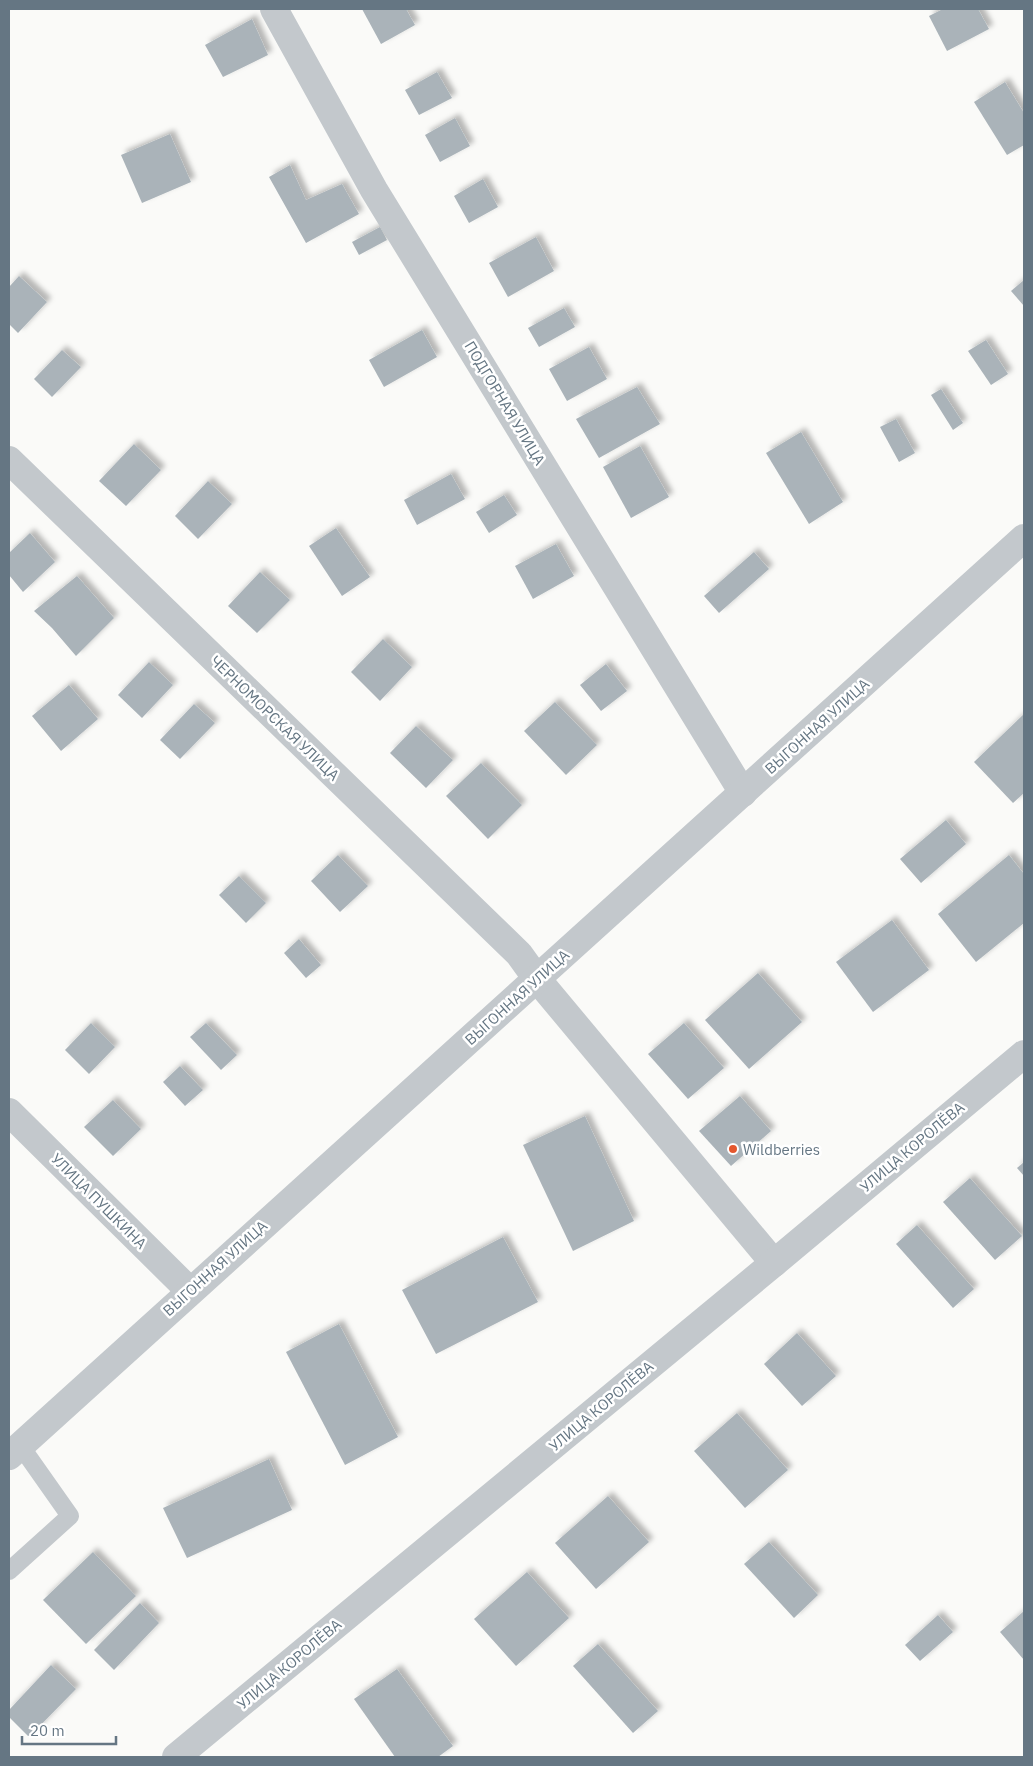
<svg xmlns="http://www.w3.org/2000/svg" width="1033" height="1766" font-family="'IBM Plex Sans',sans-serif">
<style>
.building{fill:#aab3b9;filter:url(#shadow)}
.lines{fill:none;stroke-linecap:round;stroke-linejoin:round}
.service{stroke:#c3c8cc;stroke-width:18}
.minor{stroke:#c3c8cc;stroke-width:28}
.tertiary{stroke:#c3c8cc;stroke-width:28}
.poi-dot{fill:#e4572e;stroke:#fff;stroke-width:2}
.labels{text-anchor:middle;dominant-baseline:central;stroke-width:5;stroke-linejoin:round;paint-order:stroke}
.street-label{font-size:15px;fill:#657683;stroke:#fff}
.poi-label{font-size:15px;fill:#657683;stroke:#fff;text-anchor:start}
</style>
<defs>
<filter id="shadow"><feDropShadow dx="4.5" dy="-4.5" stdDeviation="2.5" flood-color="#0004"/></filter>
</defs>
<rect width="100%" height="100%" fill="#fafaf8"/>
<g class="building">
<path d="M 362,9 L 406,9 L 415,25 L 381,44 Z"/>
<path d="M 943,9 L 978,9 L 989,29 L 947,51 L 929,16 Z"/>
<path d="M 252,19 L 268,55 L 223,77 L 205,45 Z"/>
<path d="M 437,72 L 452,98 L 419,115 L 405,90 Z"/>
<path d="M 1005,82 L 1024,113 L 1024,145 L 1007,155 L 974,102 Z"/>
<path d="M 455,118 L 470,146 L 440,162 L 425,135 Z"/>
<path d="M 170,134 L 191,182 L 142,203 L 121,155 Z"/>
<path d="M 290,165 L 306,200 L 342,184 L 359,214 L 306,243 L 269,177 Z"/>
<path d="M 483,179 L 498,207 L 469,223 L 454,196 Z"/>
<path d="M 380,227 L 387,240 L 359,255 L 352,242 Z"/>
<path d="M 536,237 L 554,271 L 508,297 L 489,263 Z"/>
<path d="M 19,276 L 47,302 L 18,333 L 9,324 L 9,287 Z"/>
<path d="M 1024,280 L 1024,306 L 1011,291 Z"/>
<path d="M 564,308 L 575,327 L 539,347 L 528,328 Z"/>
<path d="M 422,330 L 437,357 L 384,387 L 369,360 Z"/>
<path d="M 986,340 L 1008,374 L 991,385 L 968,351 Z"/>
<path d="M 589,347 L 607,379 L 567,401 L 549,369 Z"/>
<path d="M 62,350 L 81,367 L 52,397 L 34,379 Z"/>
<path d="M 637,387 L 660,424 L 599,458 L 576,419 Z"/>
<path d="M 941,389 L 963,423 L 953,430 L 931,395 Z"/>
<path d="M 896,419 L 915,453 L 899,462 L 880,427 Z"/>
<path d="M 801,432 L 843,502 L 809,524 L 766,453 Z"/>
<path d="M 134,444 L 161,470 L 126,506 L 99,481 Z"/>
<path d="M 640,446 L 669,497 L 631,518 L 603,467 Z"/>
<path d="M 451,474 L 465,499 L 417,525 L 404,500 Z"/>
<path d="M 208,481 L 232,504 L 198,539 L 175,516 Z"/>
<path d="M 504,495 L 517,515 L 489,533 L 476,512 Z"/>
<path d="M 336,528 L 370,577 L 342,596 L 309,546 Z"/>
<path d="M 30,533 L 55,562 L 23,592 L 9,575 L 9,553 Z"/>
<path d="M 556,544 L 574,576 L 533,599 L 515,566 Z"/>
<path d="M 754,552 L 769,569 L 719,613 L 704,596 Z"/>
<path d="M 260,572 L 290,600 L 257,633 L 228,606 Z"/>
<path d="M 77,576 L 114,618 L 76,656 L 52,628 L 34,611 Z"/>
<path d="M 383,639 L 412,667 L 380,701 L 351,672 Z"/>
<path d="M 149,662 L 173,685 L 142,718 L 118,695 Z"/>
<path d="M 606,664 L 627,691 L 601,711 L 580,685 Z"/>
<path d="M 69,685 L 98,719 L 61,751 L 32,716 Z"/>
<path d="M 555,702 L 597,745 L 566,775 L 524,731 Z"/>
<path d="M 194,704 L 215,723 L 180,759 L 160,740 Z"/>
<path d="M 1024,714 L 1024,793 L 1013,803 L 974,762 Z"/>
<path d="M 416,726 L 453,760 L 426,788 L 390,753 Z"/>
<path d="M 481,763 L 522,805 L 488,839 L 446,796 Z"/>
<path d="M 946,820 L 966,844 L 921,883 L 900,859 Z"/>
<path d="M 338,855 L 368,886 L 340,912 L 311,881 Z"/>
<path d="M 1009,855 L 1024,874 L 1024,923 L 976,962 L 938,914 Z"/>
<path d="M 239,876 L 266,903 L 246,923 L 219,895 Z"/>
<path d="M 892,920 L 929,970 L 873,1012 L 836,962 Z"/>
<path d="M 299,939 L 321,965 L 306,978 L 284,953 Z"/>
<path d="M 758,973 L 802,1022 L 749,1069 L 705,1020 Z"/>
<path d="M 91,1023 L 115,1047 L 89,1074 L 65,1050 Z"/>
<path d="M 206,1023 L 237,1055 L 221,1070 L 190,1037 Z"/>
<path d="M 684,1023 L 724,1068 L 688,1099 L 648,1054 Z"/>
<path d="M 180,1066 L 203,1090 L 185,1106 L 163,1082 Z"/>
<path d="M 740,1096 L 771,1131 L 731,1166 L 699,1131 Z"/>
<path d="M 113,1100 L 141,1129 L 113,1156 L 84,1127 Z"/>
<path d="M 585,1116 L 634,1221 L 573,1251 L 523,1145 Z"/>
<path d="M 1024,1162 L 1024,1176 L 1017,1168 Z"/>
<path d="M 970,1178 L 1022,1236 L 995,1260 L 943,1202 Z"/>
<path d="M 917,1225 L 974,1289 L 953,1308 L 896,1244 Z"/>
<path d="M 503,1237 L 538,1302 L 436,1354 L 402,1290 Z"/>
<path d="M 339,1324 L 398,1437 L 345,1465 L 286,1352 Z"/>
<path d="M 797,1333 L 836,1376 L 802,1406 L 764,1364 Z"/>
<path d="M 737,1413 L 788,1470 L 745,1508 L 694,1451 Z"/>
<path d="M 269,1459 L 292,1510 L 187,1558 L 163,1508 Z"/>
<path d="M 608,1496 L 649,1542 L 596,1589 L 555,1543 Z"/>
<path d="M 769,1542 L 818,1595 L 794,1618 L 744,1564 Z"/>
<path d="M 93,1552 L 136,1596 L 86,1644 L 43,1600 Z"/>
<path d="M 527,1572 L 569,1618 L 516,1666 L 474,1619 Z"/>
<path d="M 140,1603 L 159,1623 L 114,1670 L 94,1650 Z"/>
<path d="M 1024,1611 L 1024,1660 L 1000,1632 Z"/>
<path d="M 938,1615 L 953,1632 L 920,1661 L 905,1645 Z"/>
<path d="M 598,1644 L 658,1711 L 633,1733 L 573,1666 Z"/>
<path d="M 51,1665 L 76,1689 L 29,1737 L 9,1717 L 9,1710 Z"/>
<path d="M 397,1669 L 453,1746 L 438,1757 L 395,1757 L 354,1699 Z"/>
</g>
<g class="lines">
<path class="service" d="M 9,1571 L 70,1516 L 20,1445"/>
<g class="minor">
<path d="M 274,9 L 374,190 L 743,793"/>
<path d="M 9,460 L 519,954 L 537,979 L 774,1263"/>
<path d="M 9,1112 L 190,1291"/>
<path d="M 176,1757 L 774,1263 L 1024,1054"/>
</g>
<path class="tertiary" d="M 9,1456 L 1024,538"/>
</g>
<circle class="poi-dot" cx="733" cy="1149" r="5"/>
<g class="labels">
<g class="street-label">
<text transform="translate(505 403) rotate(59)">ПОДГОРНАЯ УЛИЦА</text>
<text transform="translate(275 718) rotate(44)">ЧЕРНОМОРСКАЯ УЛИЦА</text>
<text transform="translate(817 726) rotate(-42)">ВЫГОННАЯ УЛИЦА</text>
<text transform="translate(517 997) rotate(-42)">ВЫГОННАЯ УЛИЦА</text>
<text transform="translate(912 1147) rotate(-40)">УЛИЦА КОРОЛЁВА</text>
<text transform="translate(99 1201) rotate(45)">УЛИЦА ПУШКИНА</text>
<text transform="translate(215 1268) rotate(-42)">ВЫГОННАЯ УЛИЦА</text>
<text transform="translate(601 1406) rotate(-40)">УЛИЦА КОРОЛЁВА</text>
<text transform="translate(289 1664) rotate(-40)">УЛИЦА КОРОЛЁВА</text>
</g>
<g class="poi-label">
<text x="743" y="1149">Wildberries</text>
</g>
</g>
<rect width="1033" height="1766" fill="none" stroke="#657683" stroke-width="20"/>
<path d="M22 1736v8h94v-8" fill="none" stroke="#657683" stroke-width="2.5"/>
<text x="30" y="1736" font-size="15" fill="#657683" stroke="#ffffff" stroke-width="4" paint-order="stroke">20 m</text>
</svg>
